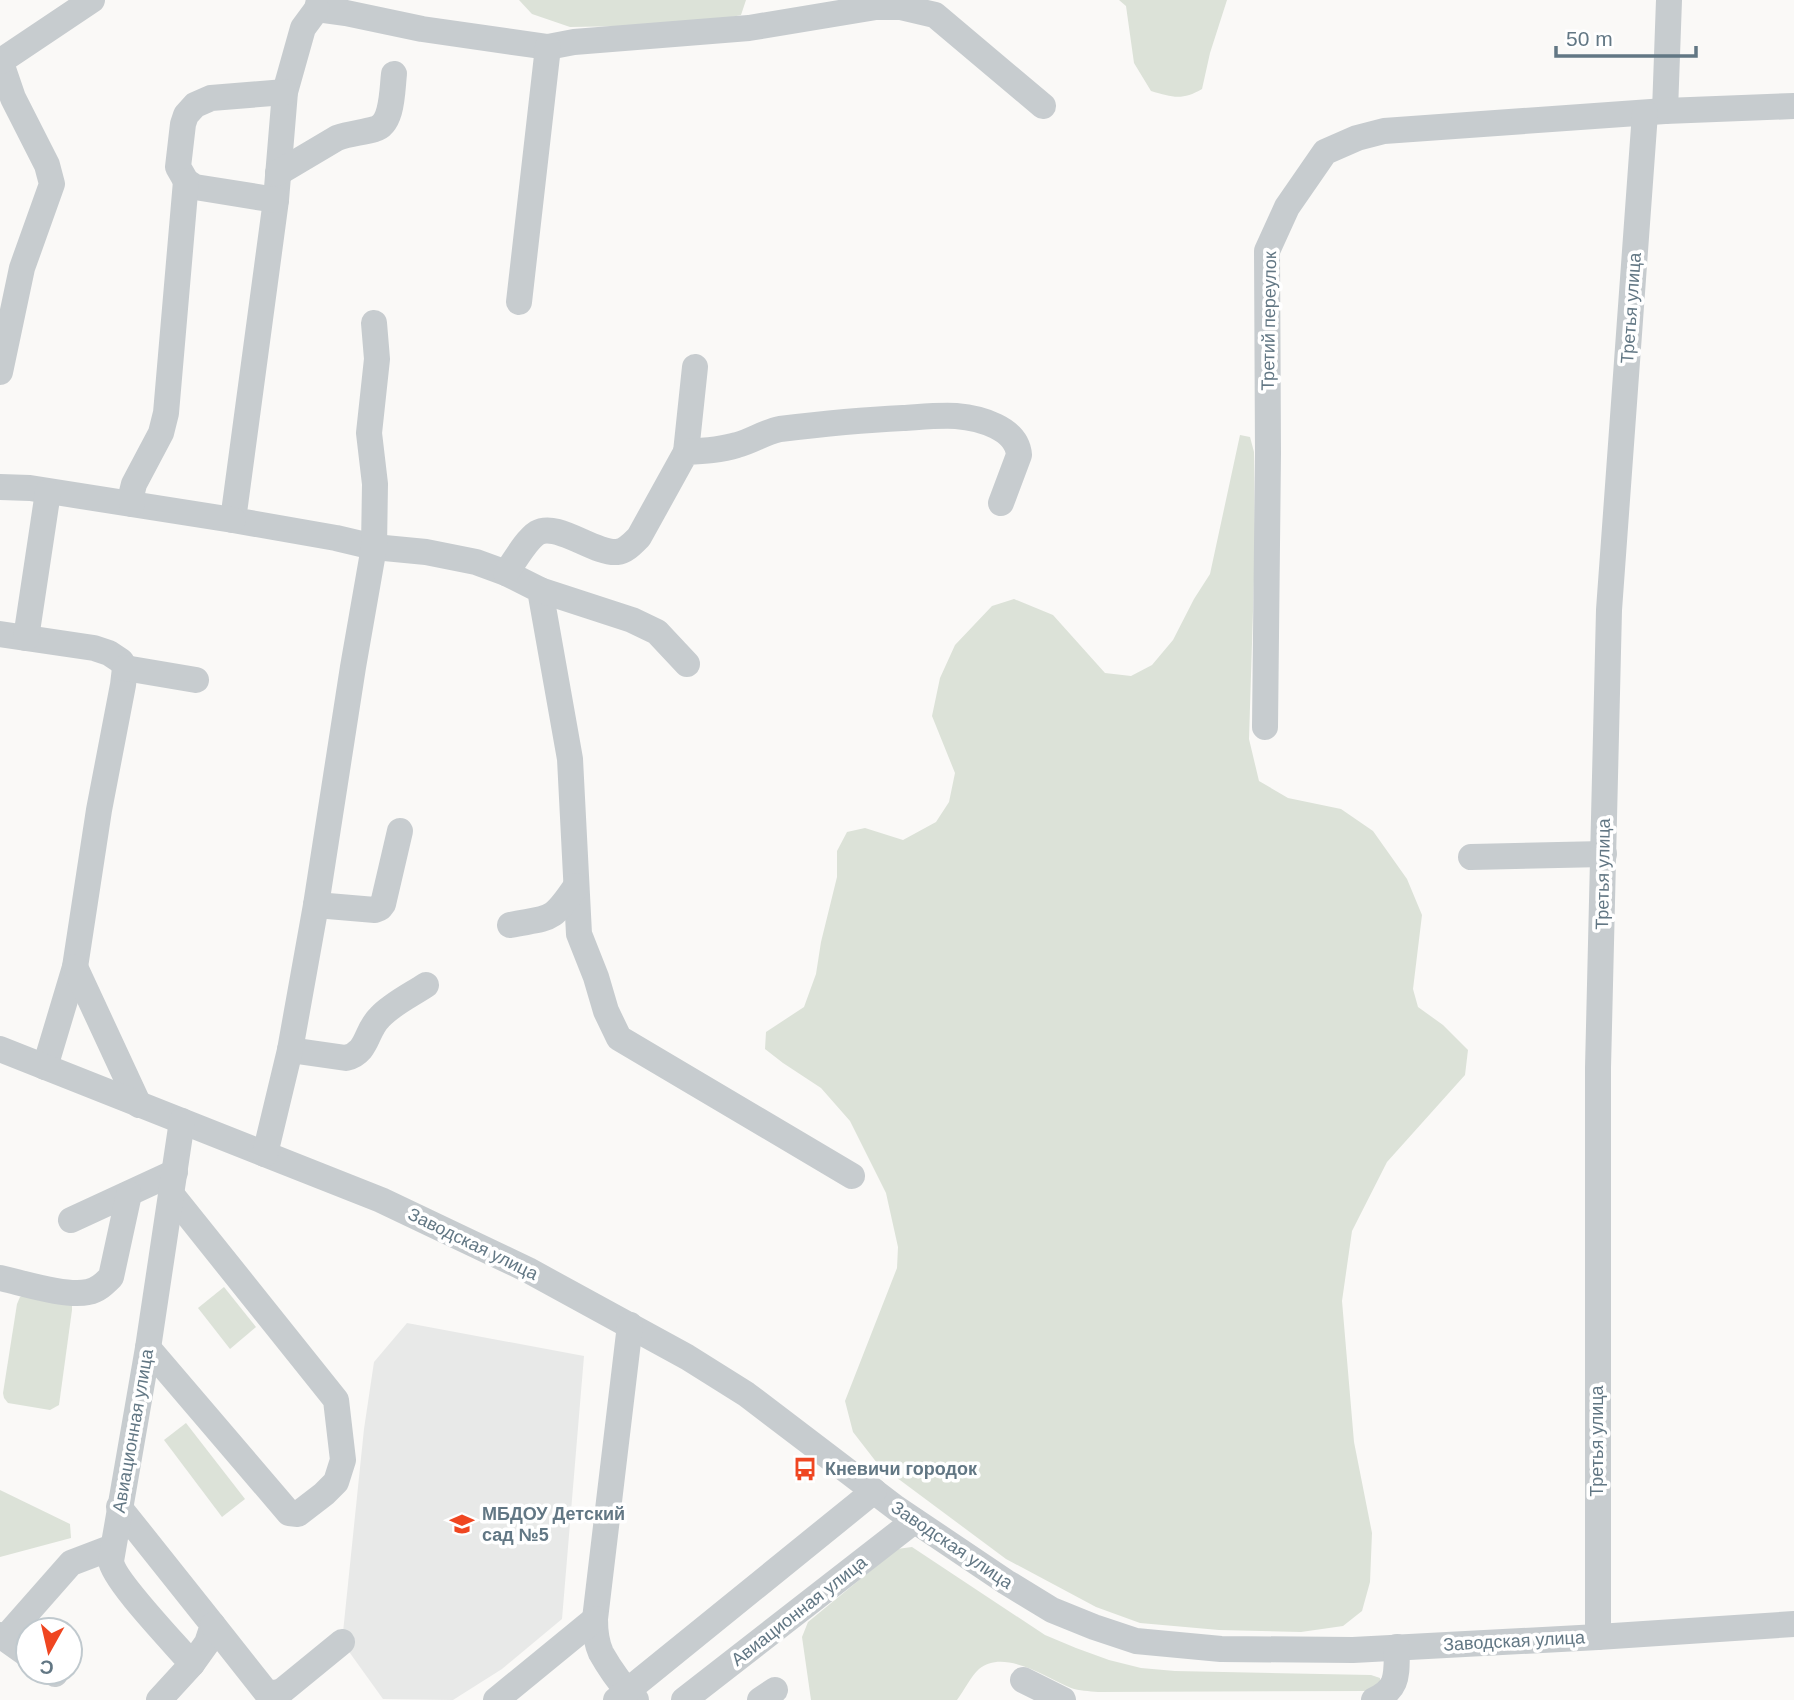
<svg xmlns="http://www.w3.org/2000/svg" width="1794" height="1700" font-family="Helvetica,sans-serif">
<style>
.built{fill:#e8e9e8}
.green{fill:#dce2d8}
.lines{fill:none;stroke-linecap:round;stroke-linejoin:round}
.minor{stroke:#c7cccf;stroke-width:26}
.labels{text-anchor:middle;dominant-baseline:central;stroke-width:7;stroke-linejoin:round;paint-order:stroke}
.street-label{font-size:18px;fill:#627784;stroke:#fff}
.poi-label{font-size:18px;font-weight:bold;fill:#627784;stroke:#fff;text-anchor:start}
</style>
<rect width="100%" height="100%" fill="#faf9f7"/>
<path class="built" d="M 407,1323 L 584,1356 L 562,1619 L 502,1669 L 453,1700 L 383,1699 L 342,1642 L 364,1429 L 374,1362 Z"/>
<g class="green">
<path d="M 519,0 L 746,0 L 741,15 L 727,18 L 629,26 L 570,27 L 532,14 Z"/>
<path d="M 1119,0 L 1227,0 L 1210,53 L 1202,89 C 1182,101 1172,97 1151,91 L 1134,63 L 1126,6 Z"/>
<path d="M 1240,435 L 1250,437 L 1254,452 L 1255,547 L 1249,739 L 1259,781 L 1288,798 L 1341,809 L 1373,831 L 1407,879 L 1422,915 L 1413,989 L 1418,1007 L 1443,1025 L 1468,1050 L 1465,1075 L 1387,1162 L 1352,1231 L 1342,1301 L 1354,1442 L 1372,1533 L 1370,1582 L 1362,1611 L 1343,1626 L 1301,1632 L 1219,1630 L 1140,1623 L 1096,1607 L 1006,1559 L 877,1463 L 853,1432 L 845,1401 L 897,1268 L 898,1247 L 886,1193 L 850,1121 L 821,1088 L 783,1063 L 765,1049 L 766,1032 L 804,1007 L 816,974 L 821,942 L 837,877 L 837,851 L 847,832 L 865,828 L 903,840 L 936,822 L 949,802 L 955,773 L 932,716 L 940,678 L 955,645 L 992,606 L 1014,599 L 1053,615 L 1105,673 L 1131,676 L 1152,665 L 1173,640 L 1194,599 L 1210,574 Z"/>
<path d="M 224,1287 L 256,1327 L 230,1349 L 198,1308 Z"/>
<path d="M 22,1296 L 72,1304 L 72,1310 L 59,1405 L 50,1410 L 8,1403 L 4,1398 L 3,1393 L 17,1304 L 20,1297 Z"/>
<path d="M 186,1423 L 245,1499 L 222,1517 L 164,1440 Z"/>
<path d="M 0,1490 L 70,1524 L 71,1538 L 0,1557 Z"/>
<path d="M 912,1547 L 1045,1635 L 1076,1648 L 1109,1660 L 1141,1668 L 1175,1671 L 1371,1675 L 1380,1678 L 1380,1688 L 1368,1691 L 1098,1692 C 1089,1691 1079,1691 1071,1688 C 1047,1678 1004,1648 979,1669 C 971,1676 964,1691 957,1700 L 811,1700 L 802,1637 L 808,1622 L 897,1549 Z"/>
</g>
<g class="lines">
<g class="minor">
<path d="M 319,0 L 317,9 L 346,13 L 422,29 L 548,47 L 574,42 L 749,28 L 876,7 L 901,7 L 935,15 L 1043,106"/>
<path d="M 317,9 L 303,28 L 285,92 L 276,200 L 233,520 L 336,538 L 374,547 L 426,552 L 476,562 L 506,573 L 540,590 L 570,759 L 579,934 L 596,977 L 606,1011 L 619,1038 L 852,1176"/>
<path d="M 0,60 L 13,98 L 47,165 L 52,184 L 22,268 L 0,372"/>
<path d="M 1,61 L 92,0"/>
<path d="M 1665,111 L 1669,0"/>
<path d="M 278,173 L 337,138 C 350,133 362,133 375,129 C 393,124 392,90 394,74"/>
<path d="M 276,200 L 195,187 L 186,181 L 178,167 L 183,124 L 186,115 L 195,105 L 211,98 L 285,92"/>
<path d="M 519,302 L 548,47"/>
<path d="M 686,452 L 695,367"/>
<path d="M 0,487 L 30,488 L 233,520"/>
<path d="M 132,504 L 132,492 L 134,484 L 161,433 L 166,413 L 186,181"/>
<path d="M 506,573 C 514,562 526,540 537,533 C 557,521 594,554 617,552 C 626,551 633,543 639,537 L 686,452 C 704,451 721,450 737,445 C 752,441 765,432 780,429 C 821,424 862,420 903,418 C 920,417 939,415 956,416 C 980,418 1017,428 1019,455 L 1001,503"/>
<path d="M 540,590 L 632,620 L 657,632 L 687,664"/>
<path d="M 0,634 L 94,648 L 109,653 L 121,661 L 125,668 L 123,685 L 99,810 L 75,967 L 45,1067"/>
<path d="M 26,638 L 48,492"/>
<path d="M 125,668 L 196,680"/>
<path d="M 1265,727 L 1268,453 L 1267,251 L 1287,207 L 1325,152 L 1357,138 L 1384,131 L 1665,111 L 1794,106"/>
<path d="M 1471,857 L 1604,854"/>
<path d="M 316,905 L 375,910 L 380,908 L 383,904 L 400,831"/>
<path d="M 510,925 C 551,917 551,923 576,886"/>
<path d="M 75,967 L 139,1105"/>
<path d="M 0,1049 L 381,1200 L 528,1270 L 687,1357 L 746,1394 L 896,1508 L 1006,1582 L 1052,1610 L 1094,1627 L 1136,1641 L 1221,1649 L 1353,1650 L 1598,1637 L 1794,1624"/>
<path d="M 290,1050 L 346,1058 C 369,1052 365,1031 380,1017 C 392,1004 411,995 426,985"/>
<path d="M 265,1154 L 290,1050 L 316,905 L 353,667 L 374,547 L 375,484 L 369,433 L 377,359 L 374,323"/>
<path d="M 71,1220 L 175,1172"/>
<path d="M 0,1278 C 23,1283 66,1297 88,1292 C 98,1290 104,1284 111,1277 L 129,1194"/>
<path d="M 630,1325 L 595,1619 C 595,1630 596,1642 601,1653 C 610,1669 623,1687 636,1700"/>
<path d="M 148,1348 L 289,1513 L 298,1514 L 324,1494 L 336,1482 L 343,1460 L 336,1400 L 172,1195"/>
<path d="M 119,1507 L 213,1625 L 207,1643 L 192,1664"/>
<path d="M 213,1625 L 266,1692 L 275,1693 L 282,1691 L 342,1642"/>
<path d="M 0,1635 L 28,1655"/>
<path d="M 1598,1637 L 1598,1068 L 1609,610 L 1645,113"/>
<path d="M 5,1638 L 71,1563 L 113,1547"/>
<path d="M 52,1672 L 55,1674"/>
<path d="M 1023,1680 L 1063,1700"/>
<path d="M 159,1700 L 192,1664 C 176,1645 113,1580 111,1561 L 148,1348 L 182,1121"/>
<path d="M 496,1700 L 595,1619"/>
<path d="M 616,1700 L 874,1491"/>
<path d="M 684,1700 L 914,1521"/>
<path d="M 760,1700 L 775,1690"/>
<path d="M 1374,1700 C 1400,1688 1396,1674 1397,1647"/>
</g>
</g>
<defs>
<g id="bus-bare" transform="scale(1.89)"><path d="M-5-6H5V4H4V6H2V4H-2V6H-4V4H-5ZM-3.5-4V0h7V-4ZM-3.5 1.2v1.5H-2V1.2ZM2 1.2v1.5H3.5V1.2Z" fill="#ef4621" stroke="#fff" stroke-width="2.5" paint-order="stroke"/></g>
<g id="school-bare" transform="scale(1.89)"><path d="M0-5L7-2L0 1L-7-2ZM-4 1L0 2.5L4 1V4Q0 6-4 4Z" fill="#ef4621" stroke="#fff" stroke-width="2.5" paint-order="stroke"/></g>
</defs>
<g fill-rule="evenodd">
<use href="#bus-bare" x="805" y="1469"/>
<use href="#school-bare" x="462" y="1524"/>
</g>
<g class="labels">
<g class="street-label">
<text transform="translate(1631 308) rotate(-86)">Третья улица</text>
<text transform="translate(1269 321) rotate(-89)">Третий переулок</text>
<text transform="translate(1603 874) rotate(-89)">Третья улица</text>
<text transform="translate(473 1244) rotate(26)">Заводская улица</text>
<text transform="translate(133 1431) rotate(-80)">Авиационная улица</text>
<text transform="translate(1597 1441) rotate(-90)">Третья улица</text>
<text transform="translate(952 1545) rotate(34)">Заводская улица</text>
<text transform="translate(799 1611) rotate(-38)">Авиационная улица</text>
<text transform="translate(1514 1641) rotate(-3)">Заводская улица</text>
</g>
<g class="poi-label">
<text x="825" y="1469">Кневичи городок</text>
<text x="482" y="1514">МБДОУ Детский<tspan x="482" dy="21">сад №5</tspan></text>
</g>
</g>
<g transform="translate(49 1651) rotate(188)"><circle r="33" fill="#ffffff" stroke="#c0c9ce" stroke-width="2"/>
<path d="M0-5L12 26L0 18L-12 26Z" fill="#ef4621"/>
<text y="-10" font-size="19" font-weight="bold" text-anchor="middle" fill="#627784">С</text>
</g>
<path d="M1556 46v10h140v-10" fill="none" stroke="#627784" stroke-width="3.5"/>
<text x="1566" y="46" font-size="21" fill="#627784" stroke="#ffffff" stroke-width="5" paint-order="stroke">50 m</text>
</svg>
